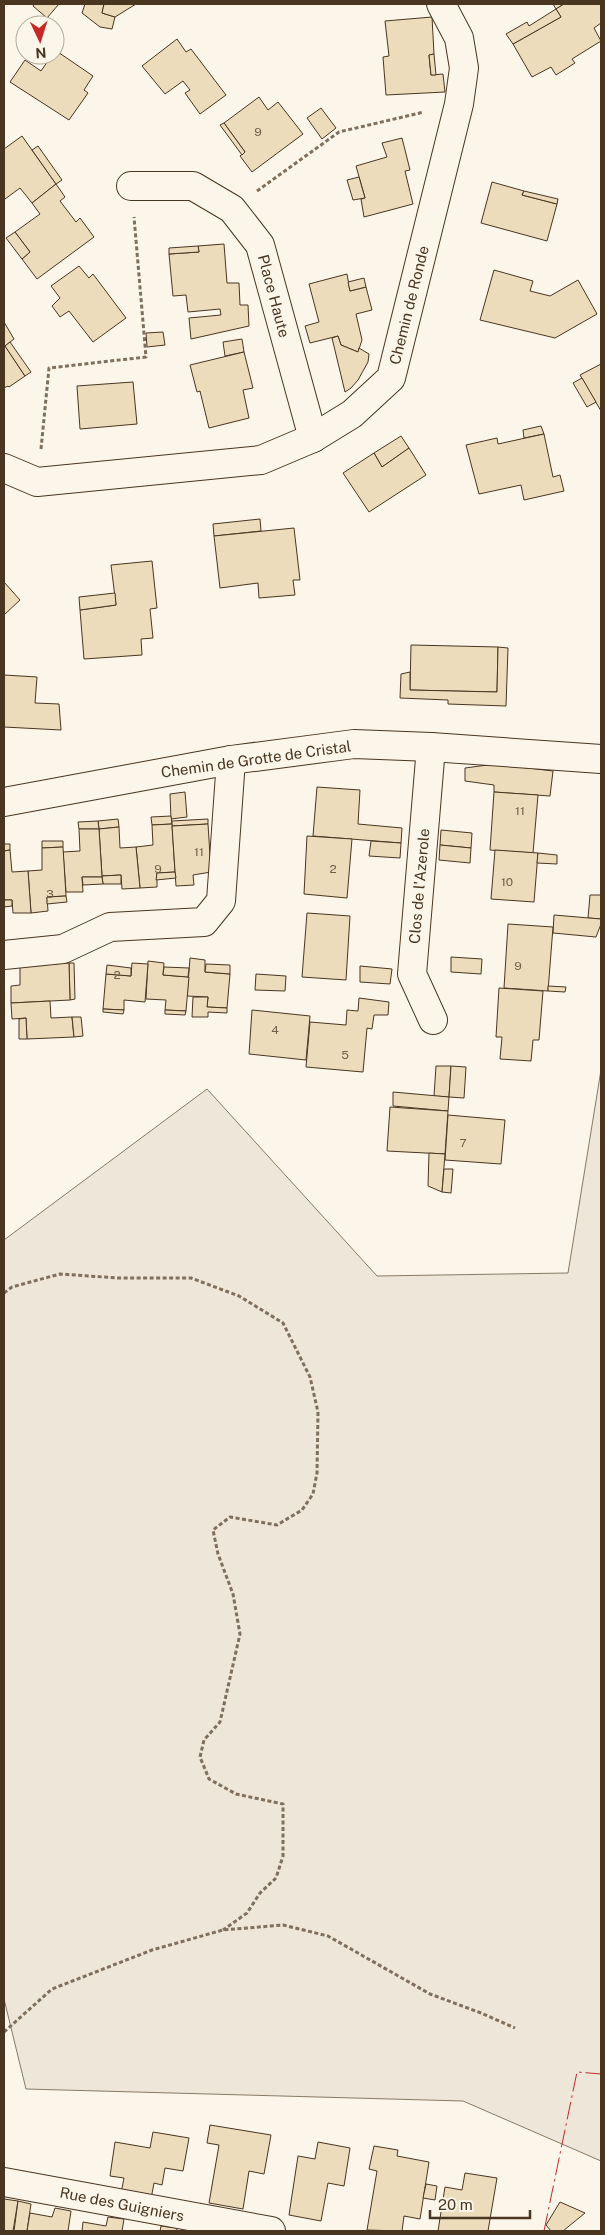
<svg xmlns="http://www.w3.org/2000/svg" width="605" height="2235" font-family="'Public Sans',sans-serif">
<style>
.green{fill:#ede6d9;stroke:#887966}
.building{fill:#ecdcbc;stroke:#4a3520}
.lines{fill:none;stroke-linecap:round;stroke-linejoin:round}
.street-casing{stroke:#4a3520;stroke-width:30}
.path{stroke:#7f6f5c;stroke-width:3;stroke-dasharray:4 2.5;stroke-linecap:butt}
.street{stroke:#fbf6e9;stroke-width:28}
.power{stroke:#c62828;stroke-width:1;stroke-dasharray:18 4 2.5 4;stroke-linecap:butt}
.labels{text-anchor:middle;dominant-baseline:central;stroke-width:4;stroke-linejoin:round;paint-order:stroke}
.number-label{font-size:12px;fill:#725f47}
.street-label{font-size:15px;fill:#4a3520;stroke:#fbf6e9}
</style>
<rect width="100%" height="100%" fill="#fbf6e9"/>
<path class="green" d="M 601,1070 L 601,2161 L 463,2101 L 26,2089 L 4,1999 L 4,1240 L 207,1089 L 377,1276 L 568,1273 Z"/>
<g class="building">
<path d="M 34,4 L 59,4 L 47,18 L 33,6 Z"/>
<path d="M 85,4 L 104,4 L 102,13 L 115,17 L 112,29 L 100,27 L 82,13 Z"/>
<path d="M 104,4 L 136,4 L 115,17 L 102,13 Z"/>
<path d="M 553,4 L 564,4 L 556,9 Z"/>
<path d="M 564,4 L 601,4 L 601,23 L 594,28 L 601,41 L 572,59 L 575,63 L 556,75 L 551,67 L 532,77 L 513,44 L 561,17 L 556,9 Z"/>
<path d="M 556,9 L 561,17 L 513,44 L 506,34 L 527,22 L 529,26 Z"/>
<path d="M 432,17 L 434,54 L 429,55 L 431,75 L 443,74 L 445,92 L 386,95 L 383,57 L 389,56 L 385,21 Z"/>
<path d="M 177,39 L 186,52 L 191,49 L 226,95 L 200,114 L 185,93 L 190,90 L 183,81 L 165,94 L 142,66 Z"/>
<path d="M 55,50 L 93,76 L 84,90 L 88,93 L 69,120 L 10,82 L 25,60 L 41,71 L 52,55 L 55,55 Z"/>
<path d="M 434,54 L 436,75 L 431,75 L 429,55 Z"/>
<path d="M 259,97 L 268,110 L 278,102 L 303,134 L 252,172 L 240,156 L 245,152 L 224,123 Z"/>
<path d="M 321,108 L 336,128 L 322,139 L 307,118 Z"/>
<path d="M 224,123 L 245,152 L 242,155 L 220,125 Z"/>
<path d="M 22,136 L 56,184 L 32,203 L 20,188 L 5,199 L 4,197 L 4,149 Z"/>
<path d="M 402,138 L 410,170 L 405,171 L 413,204 L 364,217 L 361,199 L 365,198 L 356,166 L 387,157 L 382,143 Z"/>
<path d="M 38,146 L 62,180 L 56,184 L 32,150 Z"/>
<path d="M 359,177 L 365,198 L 353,200 L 347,180 Z"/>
<path d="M 492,182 L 524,191 L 522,195 L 557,204 L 547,241 L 481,223 Z"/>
<path d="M 56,184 L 65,197 L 60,201 L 76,222 L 80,218 L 94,237 L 37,279 L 22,259 L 30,252 L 15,232 L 40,214 L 32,203 Z"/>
<path d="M 524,191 L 558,199 L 557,204 L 522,195 Z"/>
<path d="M 15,232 L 30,252 L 22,259 L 6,238 Z"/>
<path d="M 224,244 L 227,283 L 239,283 L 240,305 L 248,305 L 249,326 L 191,339 L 189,318 L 221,315 L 220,309 L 188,312 L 186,295 L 173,296 L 169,254 L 199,252 L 198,246 Z"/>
<path d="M 198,246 L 199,252 L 169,254 L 169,248 Z"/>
<path d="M 79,266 L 89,278 L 93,274 L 126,318 L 93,342 L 69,311 L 60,317 L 52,306 L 60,298 L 51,286 Z"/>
<path d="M 494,270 L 533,281 L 530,291 L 550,296 L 578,280 L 597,314 L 555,338 L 480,320 Z"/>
<path d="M 347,274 L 350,291 L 366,287 L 372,310 L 356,314 L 362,340 L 358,352 L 341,345 L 338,336 L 310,343 L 305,326 L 319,322 L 309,284 Z"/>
<path d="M 364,278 L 366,287 L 350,291 L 348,282 Z"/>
<path d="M 4,322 L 14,339 L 5,346 L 25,376 L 9,387 L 8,386 L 4,388 Z"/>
<path d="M 163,332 L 165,345 L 147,347 L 146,333 Z"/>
<path d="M 338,336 L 341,345 L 358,352 L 359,348 L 369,354 L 368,362 L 358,380 L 351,388 L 345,392 L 332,338 Z"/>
<path d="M 242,339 L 244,352 L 225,356 L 223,342 Z"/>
<path d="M 10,342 L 31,372 L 25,376 L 5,346 Z"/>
<path d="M 244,352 L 253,388 L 243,390 L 249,418 L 209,428 L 200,391 L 197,392 L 190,365 Z"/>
<path d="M 601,364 L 601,411 L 580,375 Z"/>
<path d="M 582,378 L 596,402 L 587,407 L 573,383 Z"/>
<path d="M 133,382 L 137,424 L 80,429 L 77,386 Z"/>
<path d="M 541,426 L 544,434 L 524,438 L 523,430 Z"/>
<path d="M 544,434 L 553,477 L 560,475 L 564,491 L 524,500 L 521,485 L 479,494 L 466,445 L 497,438 L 498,444 Z"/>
<path d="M 401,436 L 409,448 L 382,467 L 374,453 Z"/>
<path d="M 409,448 L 426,475 L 369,512 L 343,473 L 374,453 L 382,467 Z"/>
<path d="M 260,519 L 261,531 L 214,536 L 213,524 Z"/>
<path d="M 294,528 L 300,580 L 293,580 L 295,595 L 259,598 L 258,583 L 220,588 L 214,536 Z"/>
<path d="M 152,561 L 157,608 L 150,609 L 153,638 L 141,639 L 142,655 L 84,659 L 80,610 L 116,605 L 111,565 Z"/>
<path d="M 4,582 L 20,600 L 4,615 Z"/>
<path d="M 115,593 L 116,605 L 80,610 L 79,597 Z"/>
<path d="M 411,645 L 498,647 L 497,692 L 410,690 Z"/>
<path d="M 498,647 L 508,648 L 506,706 L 448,704 L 448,700 L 400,698 L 401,674 L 410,672 L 410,690 L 497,692 Z"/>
<path d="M 4,675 L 37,677 L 35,703 L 59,704 L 61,730 L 4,727 Z"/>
<path d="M 495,764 L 553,771 L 550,796 L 494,792 L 494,785 L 465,781 L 465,768 Z"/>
<path d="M 317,787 L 360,790 L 358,824 L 402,828 L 401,843 L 313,836 Z"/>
<path d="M 185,792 L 187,817 L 171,819 L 170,794 Z"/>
<path d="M 494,792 L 538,795 L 533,853 L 490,850 Z"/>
<path d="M 171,816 L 172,824 L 152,825 L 151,817 Z"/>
<path d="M 118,819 L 119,827 L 99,829 L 98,821 Z"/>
<path d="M 208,819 L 208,824 L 172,826 L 172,821 Z"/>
<path d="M 98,821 L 99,829 L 79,829 L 78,822 Z"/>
<path d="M 172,824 L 175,872 L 157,873 L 157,887 L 140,888 L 136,847 L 153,845 L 152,825 Z"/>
<path d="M 208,824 L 211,872 L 193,875 L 194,885 L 176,886 L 172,826 Z"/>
<path d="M 119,827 L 120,848 L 136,847 L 140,888 L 122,889 L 121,875 L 102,876 L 99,829 Z"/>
<path d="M 79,829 L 99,829 L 102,877 L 82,877 L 83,892 L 66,892 L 63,852 L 80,851 Z"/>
<path d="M 441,830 L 472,833 L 471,848 L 440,845 Z"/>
<path d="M 307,836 L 352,839 L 347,898 L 304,894 Z"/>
<path d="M 42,841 L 63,841 L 63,847 L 42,848 Z"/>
<path d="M 371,841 L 401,843 L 400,858 L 369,856 Z"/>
<path d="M 4,844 L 10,844 L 10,850 L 4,851 Z"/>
<path d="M 440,845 L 471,848 L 470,863 L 439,860 Z"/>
<path d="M 63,847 L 66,896 L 47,897 L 48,911 L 31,913 L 28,871 L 42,870 L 42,848 Z"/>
<path d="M 10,850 L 12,872 L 28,871 L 31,913 L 13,913 L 12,900 L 4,900 L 4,851 Z"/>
<path d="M 495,850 L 538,853 L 534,902 L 491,899 Z"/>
<path d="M 538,853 L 557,855 L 557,864 L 537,863 Z"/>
<path d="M 175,872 L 176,878 L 156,880 L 157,873 Z"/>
<path d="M 121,875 L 121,884 L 103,884 L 102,876 Z"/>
<path d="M 82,877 L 102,877 L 103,884 L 83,885 Z"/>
<path d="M 590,895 L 601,895 L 601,919 L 588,918 Z"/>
<path d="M 66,896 L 67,902 L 47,904 L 47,897 Z"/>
<path d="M 4,900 L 12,900 L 12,906 L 4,907 Z"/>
<path d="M 307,913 L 350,916 L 346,980 L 302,977 Z"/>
<path d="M 554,915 L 601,919 L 601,924 L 596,937 L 553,933 Z"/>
<path d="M 508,924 L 553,927 L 548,991 L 504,988 Z"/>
<path d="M 451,957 L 482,959 L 481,974 L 451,972 Z"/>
<path d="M 190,958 L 205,960 L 205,972 L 230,974 L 227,1008 L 207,1007 L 208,997 L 187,996 Z"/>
<path d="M 148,961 L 164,963 L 163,975 L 189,977 L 186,1011 L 165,1010 L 166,1000 L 146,999 Z"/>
<path d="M 69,963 L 74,963 L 75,999 L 70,1000 Z"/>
<path d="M 69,963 L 70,1000 L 11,1003 L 11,986 L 20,985 L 20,966 Z"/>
<path d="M 132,963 L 148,964 L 145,1002 L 124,1000 L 124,1010 L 103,1009 L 106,974 L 131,976 Z"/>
<path d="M 206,964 L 230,965 L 230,974 L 205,972 Z"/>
<path d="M 107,965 L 131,968 L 131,976 L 106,974 Z"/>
<path d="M 360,966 L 392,969 L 390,984 L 360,982 Z"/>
<path d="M 164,967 L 189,968 L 188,977 L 163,975 Z"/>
<path d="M 256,974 L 286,976 L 285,991 L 255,990 Z"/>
<path d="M 548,986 L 566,987 L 565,992 L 548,991 Z"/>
<path d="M 499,988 L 543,991 L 539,1040 L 533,1040 L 531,1061 L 500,1059 L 502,1037 L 496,1037 Z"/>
<path d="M 193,997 L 208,997 L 207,1007 L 227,1008 L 227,1013 L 208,1012 L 208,1017 L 192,1017 Z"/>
<path d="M 359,998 L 389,1002 L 388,1015 L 374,1015 L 372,1029 L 367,1028 L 363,1072 L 306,1067 L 310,1022 L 346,1025 L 347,1010 L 358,1011 Z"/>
<path d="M 50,1001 L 51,1018 L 72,1017 L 74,1037 L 27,1039 L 26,1018 L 12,1019 L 11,1003 Z"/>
<path d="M 103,1009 L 124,1010 L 123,1014 L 103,1012 Z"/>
<path d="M 165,1010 L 186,1011 L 185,1015 L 165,1014 Z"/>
<path d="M 252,1010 L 310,1016 L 306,1060 L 249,1054 Z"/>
<path d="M 72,1017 L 81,1017 L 83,1036 L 74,1037 Z"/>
<path d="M 26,1018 L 27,1039 L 19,1039 L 19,1019 Z"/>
<path d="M 436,1066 L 451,1066 L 449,1097 L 434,1096 Z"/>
<path d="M 451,1066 L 466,1067 L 464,1098 L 449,1097 Z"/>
<path d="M 393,1092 L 449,1097 L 448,1111 L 393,1106 Z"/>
<path d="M 390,1107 L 448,1111 L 445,1154 L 387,1151 Z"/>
<path d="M 448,1115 L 505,1120 L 501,1164 L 445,1160 Z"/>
<path d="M 429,1153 L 445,1154 L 442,1192 L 428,1186 Z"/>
<path d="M 444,1169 L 453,1169 L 451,1193 L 442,1192 Z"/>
<path d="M 210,2125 L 271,2135 L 264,2174 L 249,2171 L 243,2209 L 209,2203 L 219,2145 L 207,2143 Z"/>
<path d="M 153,2132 L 189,2138 L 183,2171 L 165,2168 L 162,2185 L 154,2183 L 151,2199 L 121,2193 L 124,2178 L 110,2176 L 115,2142 L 150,2148 Z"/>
<path d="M 318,2142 L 350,2148 L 344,2186 L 328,2183 L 321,2221 L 289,2215 L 298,2156 L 315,2159 Z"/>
<path d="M 374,2146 L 398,2150 L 397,2156 L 429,2162 L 420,2219 L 404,2216 L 402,2231 L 367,2230 L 377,2171 L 369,2169 Z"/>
<path d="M 465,2173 L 497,2178 L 488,2231 L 438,2231 L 445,2187 L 462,2190 Z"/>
<path d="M 426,2184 L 437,2186 L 435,2200 L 423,2198 Z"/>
<path d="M 4,2199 L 18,2201 L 13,2231 L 4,2231 Z"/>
<path d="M 18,2201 L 31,2204 L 27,2231 L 14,2231 Z"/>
<path d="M 560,2202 L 585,2213 L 563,2231 L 551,2231 L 546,2225 Z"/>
<path d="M 55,2208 L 71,2211 L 68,2231 L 27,2231 L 30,2213 L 52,2217 Z"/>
<path d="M 108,2217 L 124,2219 L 122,2231 L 82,2231 L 83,2222 L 106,2226 Z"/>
<path d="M 161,2226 L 177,2228 L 177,2231 L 160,2231 Z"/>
</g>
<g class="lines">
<g class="street-casing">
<g id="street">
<path d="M 131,186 L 193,186 L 232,209 L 260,245 L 313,438"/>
<path d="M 4,468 L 37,482 L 261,460 L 313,438 L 352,414 L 391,378 L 459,104 L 464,68 L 459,38 L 441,4"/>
<path d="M 431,747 L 412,974 L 433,1020"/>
<path d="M 4,802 L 231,760 L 354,744 L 431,747 L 601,759"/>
<path d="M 4,955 L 63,949 L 110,927 L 204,922 L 221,901 L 231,760"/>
<path d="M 4,2182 L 271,2231"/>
</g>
</g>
<g class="path">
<path d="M 257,191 L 339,132 L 424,112"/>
<path d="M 41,449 L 49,368 L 146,357 L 134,217"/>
<path d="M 4,1293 L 12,1287 L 60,1274 L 118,1278 L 191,1278 L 239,1296 L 283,1323 L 310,1377 L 318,1412 L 317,1473 L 313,1494 L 302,1510 L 277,1525 L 230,1517 L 213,1530 L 218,1554 L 233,1594 L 240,1634 L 220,1722 L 204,1740 L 200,1757 L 209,1779 L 236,1794 L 283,1804 L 283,1856 L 276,1878 L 260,1893 L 247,1913 L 223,1930"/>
<path d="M 4,2032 L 52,1989 L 152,1950 L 223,1930 L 283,1925 L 328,1936 L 430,1994 L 481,2013 L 515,2028"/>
</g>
<use href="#street" class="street"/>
<path class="power" d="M 544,2231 L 577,2072 L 601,2074"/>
</g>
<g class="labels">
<g class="number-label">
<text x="258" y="132">9</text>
<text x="520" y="811">11</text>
<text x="199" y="852">11</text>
<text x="158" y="869">9</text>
<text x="333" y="869">2</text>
<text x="507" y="882">10</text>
<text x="50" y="894">3</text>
<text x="518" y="966">9</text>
<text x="117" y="975">2</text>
<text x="275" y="1030">4</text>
<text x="345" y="1055">5</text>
<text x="463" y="1143">7</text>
</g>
<g class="street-label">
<text transform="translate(274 296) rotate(75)">Place Haute</text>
<text transform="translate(409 305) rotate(-76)">Chemin de Ronde</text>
<text transform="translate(256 759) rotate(-8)">Chemin de Grotte de Cristal</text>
<text transform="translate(419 886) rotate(-85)">Clos de l'Azerole</text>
<text transform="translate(122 2204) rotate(11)">Rue des Guigniers</text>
</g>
</g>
<rect width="605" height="2235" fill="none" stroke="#4a3520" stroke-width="10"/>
<g transform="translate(40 40) rotate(176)"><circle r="24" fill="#fbf6e9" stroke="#b4a999"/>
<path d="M0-4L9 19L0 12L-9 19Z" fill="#c62828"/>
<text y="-8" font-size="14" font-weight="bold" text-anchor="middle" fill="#4a3520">N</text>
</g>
<path d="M430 2210v8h100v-8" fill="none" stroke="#4a3520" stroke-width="2.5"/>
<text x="438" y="2210" font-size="15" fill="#4a3520" stroke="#fbf6e9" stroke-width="4" paint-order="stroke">20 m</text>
</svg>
